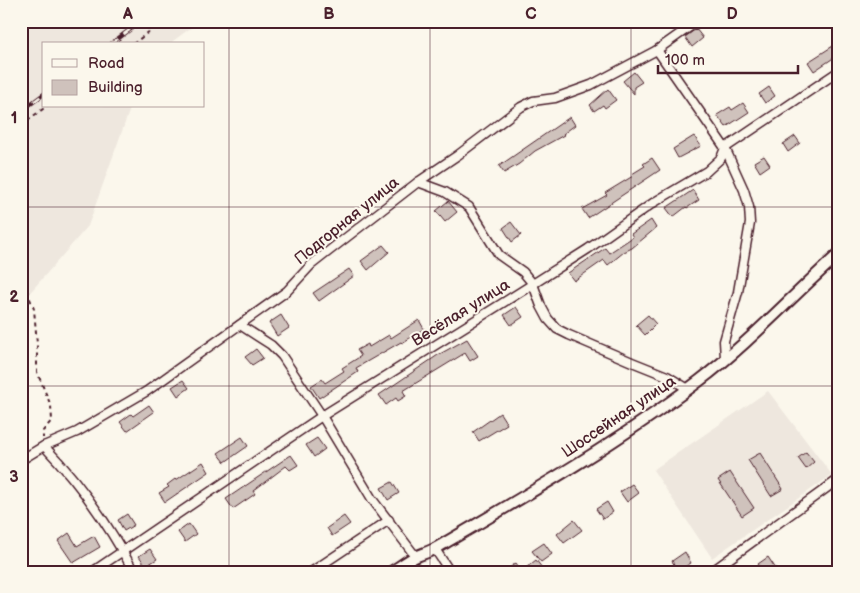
<svg xmlns="http://www.w3.org/2000/svg" width="860" height="593" font-family="'Balsamiq Sans',sans-serif">
<style>
.built{fill:#eee7de}
.building{fill:#cfc2bc;stroke:#4a1f2b}
.lines{fill:none;stroke-linecap:round;stroke-linejoin:round}
.street-casing{stroke:#4a1f2b;stroke-width:11}
.secondary-casing{stroke:#4a1f2b;stroke-width:14}
.path{stroke:#4a1f2b;stroke-width:2;stroke-dasharray:4 4;stroke-linecap:butt}
.street{stroke:#fbf7ec;stroke-width:8}
.secondary{stroke:#fbf7ec;stroke-width:10}
.rail-casing{stroke:#4a1f2b;stroke-width:4.5}
.rail{stroke:#fbf7ec;stroke-width:2.5;stroke-dasharray:8;stroke-linecap:butt}
.grid{fill:none;stroke:#4a1f2b;stroke-width:1;stroke-opacity:0.55}
.labels{text-anchor:middle;dominant-baseline:central;stroke-width:4;stroke-linejoin:round;paint-order:stroke}
.street-label{font-size:16px;fill:#4a1f2b;stroke:#fbf7ec}
.neatline{fill:none;stroke:#4a1f2b;stroke-width:2}
.grid-label{font-size:16px;text-anchor:middle;font-weight:bold;fill:#4a1f2b}
</style>
<rect width="100%" height="100%" fill="#fbf7ec"/>
<filter id="ink" filterUnits="userSpaceOnUse"><feTurbulence type="fractalNoise" baseFrequency=".02" numOctaves="2"/><feDisplacementMap in="SourceGraphic" scale="10" xChannelSelector="R" yChannelSelector="G"/><feConvolveMatrix kernelMatrix="1 2 1 2 8 2 1 2 1" color-interpolation-filters="sRGB"/></filter>
<g filter="url(#ink)">
<g class="built">
<path d="M 21,21 L 200,21 L 169,44 L 44,44 L 44,106 L 131,106 L 88,226 L 21,303 Z"/>
<path d="M 768,391 L 832,475 L 712,558 L 653,470 Z"/>
</g>
<g class="building">
<path d="M 696,29 L 703,38 L 692,47 L 685,37 Z"/>
<path d="M 833,46 L 838,55 L 814,71 L 808,62 Z"/>
<path d="M 634,72 L 642,82 L 634,87 L 634,94 L 623,81 Z"/>
<path d="M 769,87 L 775,96 L 765,103 L 759,94 Z"/>
<path d="M 608,89 L 616,100 L 605,108 L 603,105 L 594,111 L 590,105 Z"/>
<path d="M 743,103 L 749,112 L 726,127 L 717,115 L 730,107 L 732,110 Z"/>
<path d="M 570,117 L 575,125 L 563,134 L 564,135 L 535,151 L 519,164 L 504,173 L 499,166 Z"/>
<path d="M 694,136 L 701,146 L 678,158 L 673,149 Z"/>
<path d="M 795,136 L 800,143 L 788,152 L 783,144 Z"/>
<path d="M 764,156 L 770,165 L 760,172 L 754,162 Z"/>
<path d="M 652,158 L 660,170 L 588,218 L 582,209 L 607,195 L 605,193 L 633,176 L 632,174 L 645,166 L 643,164 Z"/>
<path d="M 693,190 L 699,200 L 687,208 L 686,207 L 673,217 L 666,208 Z"/>
<path d="M 448,201 L 457,212 L 445,222 L 436,211 Z"/>
<path d="M 651,220 L 656,228 L 632,248 L 624,252 L 608,265 L 604,260 L 574,281 L 568,273 L 605,248 L 609,253 L 633,237 L 631,234 Z"/>
<path d="M 511,222 L 521,235 L 512,242 L 503,228 Z"/>
<path d="M 383,245 L 389,252 L 368,270 L 361,261 Z"/>
<path d="M 349,269 L 354,276 L 319,301 L 313,293 Z"/>
<path d="M 516,307 L 523,317 L 511,325 L 504,315 Z"/>
<path d="M 281,315 L 289,328 L 277,336 L 269,323 Z"/>
<path d="M 648,315 L 656,324 L 645,335 L 636,325 Z"/>
<path d="M 419,320 L 424,329 L 402,343 L 401,342 L 356,368 L 358,372 L 319,398 L 311,386 L 322,379 L 325,383 L 344,371 L 342,368 L 361,356 L 357,350 L 368,344 L 369,347 L 389,335 L 391,338 Z"/>
<path d="M 467,339 L 478,356 L 470,361 L 465,353 L 403,391 L 406,396 L 398,401 L 396,398 L 386,405 L 379,395 L 438,355 Z"/>
<path d="M 256,349 L 263,358 L 252,365 L 245,357 Z"/>
<path d="M 183,380 L 189,388 L 178,396 L 172,387 Z"/>
<path d="M 149,405 L 154,412 L 127,431 L 120,422 L 131,414 L 133,416 Z"/>
<path d="M 500,413 L 507,424 L 479,441 L 473,432 Z"/>
<path d="M 242,437 L 248,446 L 225,462 L 218,453 Z"/>
<path d="M 317,438 L 325,449 L 314,457 L 306,445 Z"/>
<path d="M 806,452 L 814,462 L 806,469 L 798,458 Z"/>
<path d="M 760,453 L 783,489 L 771,496 L 748,460 Z"/>
<path d="M 291,455 L 298,465 L 290,470 L 286,466 L 253,491 L 255,494 L 233,509 L 226,499 Z"/>
<path d="M 203,462 L 209,472 L 165,502 L 159,493 L 169,487 L 167,485 L 175,479 L 176,480 Z"/>
<path d="M 730,472 L 754,508 L 742,516 L 718,480 Z"/>
<path d="M 392,482 L 399,493 L 388,500 L 381,488 Z"/>
<path d="M 632,484 L 639,493 L 627,502 L 620,492 Z"/>
<path d="M 607,502 L 613,512 L 603,519 L 596,509 Z"/>
<path d="M 127,514 L 134,525 L 124,531 L 118,520 Z"/>
<path d="M 344,516 L 350,524 L 332,536 L 327,528 Z"/>
<path d="M 574,520 L 582,530 L 564,543 L 557,534 Z"/>
<path d="M 189,524 L 196,534 L 185,542 L 178,532 Z"/>
<path d="M 69,533 L 77,546 L 94,536 L 100,547 L 73,563 L 58,541 Z"/>
<path d="M 544,543 L 552,554 L 541,562 L 532,551 Z"/>
<path d="M 150,549 L 157,559 L 146,566 L 139,556 Z"/>
<path d="M 685,552 L 691,563 L 678,571 L 672,561 Z"/>
<path d="M 768,557 L 778,572 L 763,572 L 758,564 Z"/>
<path d="M 536,560 L 542,568 L 537,572 L 504,572 L 516,563 L 522,571 Z"/>
</g>
<g class="lines">
<g class="street-casing">
<g id="street">
<path d="M 657,50 L 725,148 L 744,190 L 749,207 L 750,223 L 738,292 L 724,341 L 725,358"/>
<path d="M 418,182 L 445,192 L 469,207 L 499,255 L 523,272 L 533,284 L 541,306 L 548,319 L 557,329 L 569,335 L 632,362 L 667,376 L 688,389"/>
<path d="M 240,325 L 271,345 L 282,356 L 322,416 L 372,499 L 416,557"/>
<path d="M 44,446 C 79,482 110,527 134,572"/>
<path d="M 21,460 L 44,446 L 77,432 L 147,391 L 287,291 L 311,265 L 325,254 L 418,182 L 458,155 L 521,107 L 533,101 L 555,98 L 591,85 L 657,50 L 698,21"/>
<path d="M 435,549 L 450,572"/>
<path d="M 92,572 L 322,416 L 533,284 L 588,249 L 653,203 L 707,171 L 721,158 L 725,148 L 839,71"/>
<path d="M 311,572 L 389,520"/>
<path d="M 711,572 L 839,479"/>
</g>
</g>
<g class="secondary-casing">
<path id="secondary" d="M 391,572 C 400,567 408,560 417,556 C 424,553 432,551 438,547 C 527,495 617,443 699,381 C 749,343 792,296 839,254"/>
</g>
<g class="path">
<path d="M 133,44 L 163,21"/>
<path d="M 21,125 L 47,106"/>
<path d="M 21,276 L 34,309 L 37,344 L 37,372 L 51,406 L 52,420 L 43,431 L 43,438"/>
</g>
<use href="#street" class="street"/>
<use href="#secondary" class="secondary"/>
<g class="rail-casing">
<g id="rail">
<path d="M 111,44 L 141,21"/>
<path d="M 21,111 L 44,94"/>
</g>
</g>
<use href="#rail" class="rail"/>
</g>
</g>
<path class="grid" d="M 229,21 L 229,572M 430,21 L 430,572M 631,21 L 631,572M 21,207 L 839,207M 21,386 L 839,386"/>
<g class="labels">
<g class="street-label">
<text transform="translate(347 221) rotate(-39)">Подгорная улица</text>
<text transform="translate(461 313) rotate(-32)">Весёлая улица</text>
<text transform="translate(619 417) rotate(-34)">Шоссейная улица</text>
</g>
</g>
<rect width="860" height="593" fill="none" stroke="#fbf7ec" stroke-width="55"/>
<rect x="42" y="42" width="162" height="65" fill="#fbf7ec" stroke="#b4a19f"/>
<rect x="52" y="59" width="25" height="8" fill="#fbf7ec" stroke="#b4a19f"/>
<text x="88" y="68" font-size="15" fill="#4a1f2b">Road</text>
<rect x="52" y="80" width="25" height="15" fill="#cfc2bc" stroke="#b4a19f"/>
<text x="88" y="92" font-size="15" fill="#4a1f2b">Building</text>
<path d="M658 65v8h140v-8" fill="none" stroke="#4a1f2b" stroke-width="2.5"/>
<text x="665" y="65" font-size="15" fill="#4a1f2b" stroke="#fbf7ec" stroke-width="4" paint-order="stroke">100 m</text>
<rect x="28" y="28" width="804" height="538" class="neatline"/>
<g class="grid-label">
<text x="128" y="19">A</text>
<text x="329" y="19">B</text>
<text x="531" y="19">C</text>
<text x="732" y="19">D</text>
<text x="14" y="123">1</text>
<text x="14" y="302">2</text>
<text x="14" y="482">3</text>
</g>
</svg>
